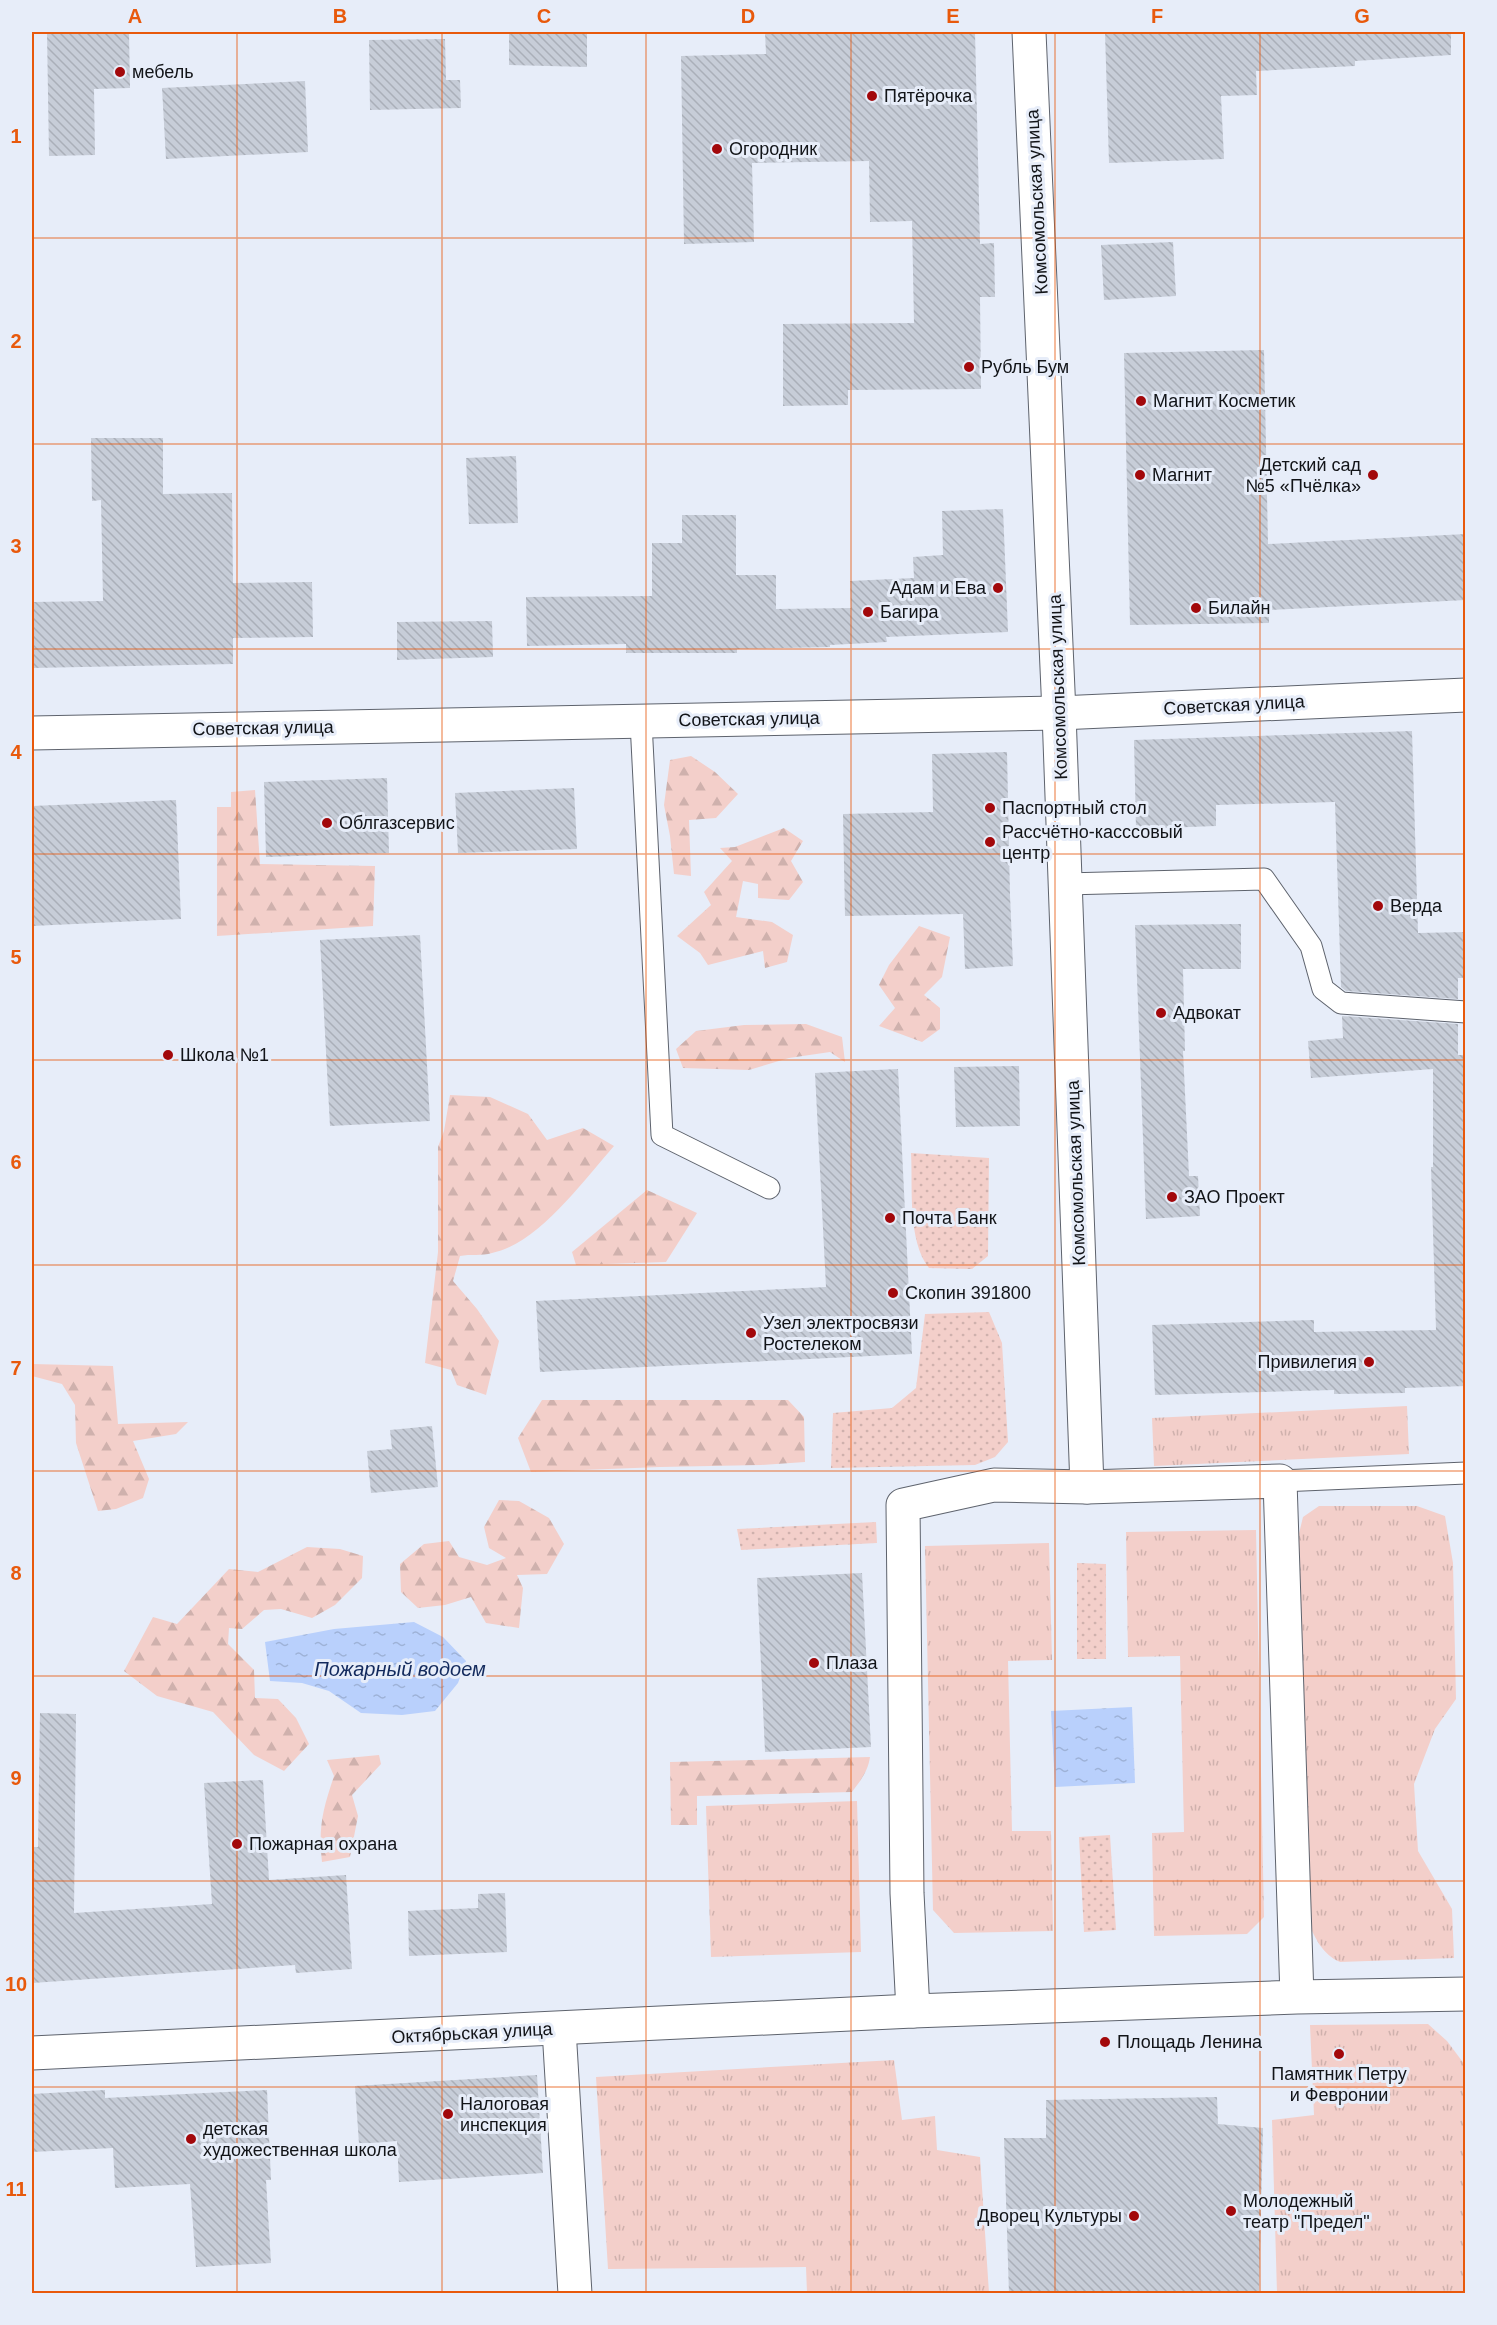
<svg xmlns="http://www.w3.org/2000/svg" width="1497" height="2325" font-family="Arial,sans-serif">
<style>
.grass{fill:url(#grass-dots)}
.forest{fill:url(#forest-firs)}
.park{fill:url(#park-tufts)}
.water{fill:url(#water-ripples)}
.building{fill:url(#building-back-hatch)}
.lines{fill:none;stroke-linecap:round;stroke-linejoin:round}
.service-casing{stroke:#5e636d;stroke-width:23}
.minor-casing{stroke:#5e636d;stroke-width:35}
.tertiary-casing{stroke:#5e636d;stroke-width:35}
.service{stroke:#fff;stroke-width:21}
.minor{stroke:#fff;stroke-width:33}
.tertiary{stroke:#fff;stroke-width:33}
.grid{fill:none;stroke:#e8590c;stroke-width:1.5;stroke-opacity:0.55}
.poi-dot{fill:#a2080b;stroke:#e7edf9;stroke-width:2}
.labels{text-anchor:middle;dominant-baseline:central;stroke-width:6;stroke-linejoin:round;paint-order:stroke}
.poi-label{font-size:18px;fill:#121418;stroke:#e7edf9;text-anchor:start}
.street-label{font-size:18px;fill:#121418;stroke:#e7edf9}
.water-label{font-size:20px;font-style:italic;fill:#132a5d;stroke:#e7edf9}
.neatline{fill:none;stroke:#e8590c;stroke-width:2}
.grid-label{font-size:20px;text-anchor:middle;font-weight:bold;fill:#e8590c}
</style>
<defs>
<pattern id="grass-dots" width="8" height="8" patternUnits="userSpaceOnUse" patternTransform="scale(1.5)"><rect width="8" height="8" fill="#f3cfca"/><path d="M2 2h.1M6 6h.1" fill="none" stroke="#cfb1ad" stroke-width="1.8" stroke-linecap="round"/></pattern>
<pattern id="forest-firs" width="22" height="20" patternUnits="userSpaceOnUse" patternTransform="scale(1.5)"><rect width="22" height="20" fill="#f3cfca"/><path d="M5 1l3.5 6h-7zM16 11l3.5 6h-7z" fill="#cfb1ad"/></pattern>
<pattern id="park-tufts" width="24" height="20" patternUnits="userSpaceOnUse" patternTransform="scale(1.5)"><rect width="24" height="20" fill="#f3cfca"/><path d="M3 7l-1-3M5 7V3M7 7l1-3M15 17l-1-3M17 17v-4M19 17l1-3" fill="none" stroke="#cfb1ad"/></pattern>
<pattern id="water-ripples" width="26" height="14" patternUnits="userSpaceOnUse" patternTransform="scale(1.5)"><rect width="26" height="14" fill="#b9d0fc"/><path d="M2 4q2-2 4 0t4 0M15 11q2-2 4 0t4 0" fill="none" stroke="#9eb2d7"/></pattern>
<pattern id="building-back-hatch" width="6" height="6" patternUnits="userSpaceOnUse" patternTransform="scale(1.5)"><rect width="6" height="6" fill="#c7cdd8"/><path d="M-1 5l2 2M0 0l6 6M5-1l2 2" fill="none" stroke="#aaafb9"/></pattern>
</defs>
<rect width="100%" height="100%" fill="#e7edf9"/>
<g class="grass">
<path d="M 911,1153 L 989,1158 L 988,1256 L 972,1269 L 929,1268 C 907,1240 913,1187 911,1153 Z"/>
<path d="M 989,1312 L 1002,1343 L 1008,1442 L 995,1457 L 975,1465 L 831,1468 L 833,1413 L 892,1408 L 916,1388 L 925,1314 Z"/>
<path d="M 876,1522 L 877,1543 L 741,1550 L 737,1529 Z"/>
<path d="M 1077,1563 L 1106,1564 L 1106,1659 L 1077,1659 Z"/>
<path d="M 1110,1835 L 1116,1930 L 1084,1932 L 1079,1837 Z"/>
</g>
<g class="forest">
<path d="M 691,756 L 715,772 L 738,794 L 716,818 L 689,820 L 691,876 L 674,874 L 670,836 L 664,805 L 670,760 Z"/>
<path d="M 255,790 L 260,864 L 375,866 L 373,926 L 217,936 L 217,807 L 231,807 L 231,792 Z"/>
<path d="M 784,828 L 803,841 L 791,861 L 803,882 L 789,900 L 758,898 L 758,884 L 743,881 L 736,917 L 772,922 L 793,935 L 787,962 L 765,968 L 763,951 L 708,965 L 700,953 L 677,936 L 711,905 L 704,892 L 732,861 L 720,848 L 735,847 Z"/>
<path d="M 919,926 L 950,937 L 942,977 L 924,995 L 940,1008 L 940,1029 L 922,1042 L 879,1026 L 895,1008 L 879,985 L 889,965 Z"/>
<path d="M 806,1024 L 842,1037 L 845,1062 L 830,1052 L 789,1058 L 749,1070 L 683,1068 L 676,1049 L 696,1031 L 744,1025 Z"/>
<path d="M 450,1095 L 490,1097 L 528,1114 L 547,1140 L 583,1128 L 614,1146 C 584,1180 538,1244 492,1253 C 482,1256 470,1254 460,1256 L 453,1281 L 477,1309 L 499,1341 L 486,1395 L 457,1385 L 451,1370 L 425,1363 L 438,1252 L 438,1147 L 444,1131 Z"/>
<path d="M 647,1190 L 697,1213 L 666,1262 L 576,1265 L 572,1252 Z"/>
<path d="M 32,1364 L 113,1366 L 118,1424 L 188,1422 L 176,1434 L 133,1441 L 149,1479 L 143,1498 L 116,1509 L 98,1511 L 76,1443 L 75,1405 L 62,1384 L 32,1376 Z"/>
<path d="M 542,1400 L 788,1400 L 804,1417 L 805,1462 L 761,1465 L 660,1467 L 531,1472 L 518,1438 Z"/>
<path d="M 499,1500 L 519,1501 L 549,1518 L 564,1544 L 547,1574 L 517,1575 L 523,1588 L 519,1628 L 486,1623 L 471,1597 L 445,1605 L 418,1608 L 401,1592 L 400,1564 L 424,1544 L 449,1541 L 459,1557 L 487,1565 L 506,1558 L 489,1548 L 484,1527 Z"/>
<path d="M 307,1547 L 340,1549 L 363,1556 L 362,1578 L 335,1605 L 312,1618 L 281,1609 L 264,1610 L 242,1629 L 229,1628 L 228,1644 L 254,1670 L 255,1698 L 278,1699 L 296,1718 L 309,1744 L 284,1771 L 254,1755 L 213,1712 L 157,1696 L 124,1671 L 153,1617 L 177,1624 L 229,1569 L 258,1572 Z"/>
<path d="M 379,1755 L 381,1764 L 352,1795 L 358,1816 L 350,1857 L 322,1862 C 318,1827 323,1809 334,1776 L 327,1760 Z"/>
<path d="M 870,1757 C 868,1771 861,1780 852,1792 L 697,1796 L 697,1825 L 671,1825 L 670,1762 Z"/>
</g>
<g class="park">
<path d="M 1407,1406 L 1409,1454 L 1154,1466 L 1152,1418 Z"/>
<path d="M 1319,1506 L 1417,1506 L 1445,1516 L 1453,1563 L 1456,1699 L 1435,1729 L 1414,1784 L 1418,1851 L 1452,1909 L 1454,1958 L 1340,1962 C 1323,1955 1315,1938 1308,1922 L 1296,1546 L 1303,1517 Z"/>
<path d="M 1256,1530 L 1264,1917 L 1247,1934 L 1154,1936 L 1152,1833 L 1184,1832 L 1180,1656 L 1128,1657 L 1126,1532 Z"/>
<path d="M 1049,1543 L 1052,1660 L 1008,1661 L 1012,1831 L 1051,1831 L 1053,1931 L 954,1933 L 933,1910 L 925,1546 Z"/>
<path d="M 857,1801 L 861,1952 L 711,1957 L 706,1806 Z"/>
<path d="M 1428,2024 L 1447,2041 L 1465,2065 L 1465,2293 L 1277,2293 L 1272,2120 L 1314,2115 L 1310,2025 Z"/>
<path d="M 894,2060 L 902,2120 L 935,2116 L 937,2150 L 980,2157 L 989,2293 L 807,2293 L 806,2267 L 608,2269 L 596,2077 Z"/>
</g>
<g class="water">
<path d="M 414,1622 L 443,1637 L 466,1661 L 458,1683 L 435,1711 L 402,1715 L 361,1713 L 329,1691 L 302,1683 L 270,1681 L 265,1642 L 334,1629 Z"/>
<path d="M 1132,1707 L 1135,1783 L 1055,1787 L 1051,1711 Z"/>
</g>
<g class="building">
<path d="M 47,32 L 129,32 L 130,88 L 94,89 L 95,155 L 49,156 Z"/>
<path d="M 509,32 L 587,32 L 587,67 L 509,65 Z"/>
<path d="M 765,32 L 975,32 L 980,244 L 994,243 L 995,297 L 980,297 L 981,389 L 848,390 L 848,405 L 783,406 L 783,324 L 914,323 L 912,221 L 870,222 L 869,161 L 752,163 L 754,242 L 684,244 L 681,56 L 766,54 Z"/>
<path d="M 1105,32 L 1451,32 L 1451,55 L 1355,61 L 1355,66 L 1256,71 L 1257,95 L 1221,96 L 1224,159 L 1109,163 Z"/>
<path d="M 445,39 L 446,80 L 460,80 L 461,108 L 370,110 L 369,40 Z"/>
<path d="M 305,81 L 308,152 L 166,159 L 162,88 Z"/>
<path d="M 1173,242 L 1176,296 L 1104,300 L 1101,245 Z"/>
<path d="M 1264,350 L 1268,544 L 1466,534 L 1466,600 L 1269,610 L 1269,623 L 1130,625 L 1124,353 Z"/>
<path d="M 91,438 L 163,438 L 163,494 L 232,493 L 233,583 L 312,582 L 313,637 L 233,638 L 233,664 L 32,668 L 32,602 L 103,601 L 101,500 L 92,501 Z"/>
<path d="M 516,456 L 518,523 L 469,524 L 466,458 Z"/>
<path d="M 1003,509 L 1008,632 L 886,637 L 887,642 L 830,645 L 830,647 L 737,649 L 737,653 L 626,653 L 626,644 L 527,646 L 526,597 L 652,596 L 652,543 L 682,543 L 682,515 L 736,515 L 736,575 L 776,575 L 776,609 L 851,608 L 850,581 L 914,578 L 913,557 L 943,555 L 942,511 Z"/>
<path d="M 492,621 L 493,657 L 397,660 L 397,622 Z"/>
<path d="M 1412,731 L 1418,933 L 1466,932 L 1466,978 L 1458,978 L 1458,999 L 1346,991 L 1341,987 L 1335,802 L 1216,805 L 1216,826 L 1136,829 L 1134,740 Z"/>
<path d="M 1007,752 L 1010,895 L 1013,966 L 965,969 L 963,914 L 845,916 L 843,814 L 933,812 L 932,754 Z"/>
<path d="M 387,778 L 389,853 L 266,857 L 264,782 Z"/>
<path d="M 574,788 L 577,849 L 458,853 L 455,793 Z"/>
<path d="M 176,800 L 181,919 L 32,926 L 32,806 Z"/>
<path d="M 1241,924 L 1241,969 L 1183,969 L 1185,1051 L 1183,1051 L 1189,1176 L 1198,1176 L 1200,1216 L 1146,1219 L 1135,925 Z"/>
<path d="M 420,935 L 430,1121 L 330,1126 L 320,940 Z"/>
<path d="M 1342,1016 L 1458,1024 L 1458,1055 L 1466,1055 L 1466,1386 L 1405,1388 L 1405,1393 L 1334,1394 L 1334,1390 L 1155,1395 L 1152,1325 L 1314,1320 L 1314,1332 L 1436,1330 L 1431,1167 L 1433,1167 L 1433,1069 L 1311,1078 L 1308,1041 L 1343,1038 Z"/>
<path d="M 1019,1066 L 1020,1126 L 956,1127 L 954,1067 Z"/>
<path d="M 898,1069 L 912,1354 L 540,1372 L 536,1301 L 826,1287 L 815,1073 Z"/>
<path d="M 432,1426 L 438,1487 L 371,1493 L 367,1451 L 392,1449 L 390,1430 Z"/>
<path d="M 862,1573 L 871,1747 L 765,1752 L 757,1578 Z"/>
<path d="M 40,1713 L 76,1714 L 74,1913 L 212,1904 L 204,1783 L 263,1780 L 269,1880 L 346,1875 L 352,1969 L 296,1973 L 295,1965 L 32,1983 L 32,1847 L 38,1847 Z"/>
<path d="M 505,1893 L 507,1952 L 409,1956 L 408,1911 L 478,1908 L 478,1894 Z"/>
<path d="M 537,2075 L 543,2173 L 399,2182 L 397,2141 L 359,2144 L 355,2086 Z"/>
<path d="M 105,2090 L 105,2098 L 267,2090 L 271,2180 L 266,2180 L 271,2263 L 196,2267 L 190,2184 L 115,2188 L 113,2148 L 32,2152 L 32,2094 Z"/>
<path d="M 1217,2097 L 1218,2124 L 1263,2128 L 1259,2294 L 1009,2294 L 1004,2138 L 1046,2138 L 1046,2100 Z"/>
</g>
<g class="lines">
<g class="service-casing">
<g id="service">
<path d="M 641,722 L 662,1135 L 769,1188"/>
<path d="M 1065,884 L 1264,879 L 1311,946 L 1323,989 L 1341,1003 L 1466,1012"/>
<path d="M 1280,1481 L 1466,1473"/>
</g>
</g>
<g class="minor-casing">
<g id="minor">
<path d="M 559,2029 L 575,2294"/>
<path d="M 32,2053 L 913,2011"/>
</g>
</g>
<g class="tertiary-casing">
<g id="tertiary">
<path d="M 1029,32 L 1059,713 L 1087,1487"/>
<path d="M 32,733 L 1059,713 L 1466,695"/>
<path d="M 1297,1997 L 1280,1481 L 1087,1487 L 994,1485 L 903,1505 L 907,1893 L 913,2011 L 1297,1997 L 1466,1994"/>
</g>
</g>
<use href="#service" class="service"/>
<use href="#minor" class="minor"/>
<use href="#tertiary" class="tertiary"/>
</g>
<path class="grid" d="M 237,32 L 237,2294M 442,32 L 442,2294M 646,32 L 646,2294M 851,32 L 851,2294M 1055,32 L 1055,2294M 1260,32 L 1260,2294M 32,238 L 1466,238M 32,444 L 1466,444M 32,649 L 1466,649M 32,854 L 1466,854M 32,1060 L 1466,1060M 32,1265 L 1466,1265M 32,1471 L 1466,1471M 32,1676 L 1466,1676M 32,1881 L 1466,1881M 32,2087 L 1466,2087"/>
<g class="poi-dot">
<circle cx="120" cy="72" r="6"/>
<circle cx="872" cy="96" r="6"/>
<circle cx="717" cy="149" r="6"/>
<circle cx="969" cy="367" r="6"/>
<circle cx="1141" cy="401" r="6"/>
<circle cx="1140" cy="475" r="6"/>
<circle cx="1373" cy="475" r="6"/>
<circle cx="998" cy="588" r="6"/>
<circle cx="1196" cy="608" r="6"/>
<circle cx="868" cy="612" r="6"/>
<circle cx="990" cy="808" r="6"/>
<circle cx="327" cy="823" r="6"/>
<circle cx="990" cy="842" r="6"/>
<circle cx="1378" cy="906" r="6"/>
<circle cx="1161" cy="1013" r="6"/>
<circle cx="168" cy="1055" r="6"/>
<circle cx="1172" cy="1197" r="6"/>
<circle cx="890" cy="1218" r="6"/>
<circle cx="893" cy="1293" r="6"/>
<circle cx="751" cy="1333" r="6"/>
<circle cx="1369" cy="1362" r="6"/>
<circle cx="814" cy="1663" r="6"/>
<circle cx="237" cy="1844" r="6"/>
<circle cx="1105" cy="2042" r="6"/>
<circle cx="1339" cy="2054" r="6"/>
<circle cx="448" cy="2114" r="6"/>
<circle cx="191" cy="2139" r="6"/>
<circle cx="1231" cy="2211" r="6"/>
<circle cx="1134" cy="2216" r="6"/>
</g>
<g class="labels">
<g class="poi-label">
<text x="132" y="72">мебель</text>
<text x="884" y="96">Пятёрочка</text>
<text x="729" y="149">Огородник</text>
<text x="981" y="367">Рубль Бум</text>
<text x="1153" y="401">Магнит Косметик</text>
<text x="1361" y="465" text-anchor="end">Детский сад<tspan x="1361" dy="21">№5 «Пчёлка»</tspan></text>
<text x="1152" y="475">Магнит</text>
<text x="986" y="588" text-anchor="end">Адам и Ева</text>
<text x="1208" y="608">Билайн</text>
<text x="880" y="612">Багира</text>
<text x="1002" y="808">Паспортный стол</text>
<text x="339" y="823">Облгазсервис</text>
<text x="1002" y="832">Рассчётно-касссовый<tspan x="1002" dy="21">центр</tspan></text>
<text x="1390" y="906">Верда</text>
<text x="1173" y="1013">Адвокат</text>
<text x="180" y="1055">Школа №1</text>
<text x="1184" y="1197">ЗАО Проект</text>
<text x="902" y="1218">Почта Банк</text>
<text x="905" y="1293">Скопин 391800</text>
<text x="763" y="1323">Узел электросвязи<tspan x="763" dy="21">Ростелеком</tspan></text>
<text x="1357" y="1362" text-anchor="end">Привилегия</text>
<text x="826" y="1663">Плаза</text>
<text x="249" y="1844">Пожарная охрана</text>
<text x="1117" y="2042">Площадь Ленина</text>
<text x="1339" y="2074" text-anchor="middle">Памятник Петру<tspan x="1339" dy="21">и Февронии</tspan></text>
<text x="460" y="2104">Налоговая<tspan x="460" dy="21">инспекция</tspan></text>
<text x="203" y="2129">детская<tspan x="203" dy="21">художественная школа</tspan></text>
<text x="1243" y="2201">Молодежный<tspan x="1243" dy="21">театр "Предел"</tspan></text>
<text x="1122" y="2216" text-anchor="end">Дворец Культуры</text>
</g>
<g class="street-label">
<text transform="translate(1037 202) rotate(-93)">Комсомольская улица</text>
<text transform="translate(1058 687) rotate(-92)">Комсомольская улица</text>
<text transform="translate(1234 705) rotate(-3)">Советская улица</text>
<text transform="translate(749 719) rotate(-1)">Советская улица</text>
<text transform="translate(263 728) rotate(-1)">Советская улица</text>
<text transform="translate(1076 1173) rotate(-92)">Комсомольская улица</text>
<text transform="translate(472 2033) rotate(-3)">Октябрьская улица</text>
</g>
<g class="water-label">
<text x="400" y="1669">Пожарный водоем</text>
</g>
</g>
<rect width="1497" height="2325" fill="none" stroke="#e7edf9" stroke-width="66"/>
<rect x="33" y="33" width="1431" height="2259" class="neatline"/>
<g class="grid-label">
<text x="135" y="23">A</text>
<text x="340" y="23">B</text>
<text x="544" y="23">C</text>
<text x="748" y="23">D</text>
<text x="953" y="23">E</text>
<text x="1157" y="23">F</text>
<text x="1362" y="23">G</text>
<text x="16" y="143">1</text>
<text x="16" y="348">2</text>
<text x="16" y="553">3</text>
<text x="16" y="759">4</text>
<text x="16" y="964">5</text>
<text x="16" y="1169">6</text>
<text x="16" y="1375">7</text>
<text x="16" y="1580">8</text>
<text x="16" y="1785">9</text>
<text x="16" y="1991">10</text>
<text x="16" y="2196">11</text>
</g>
</svg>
